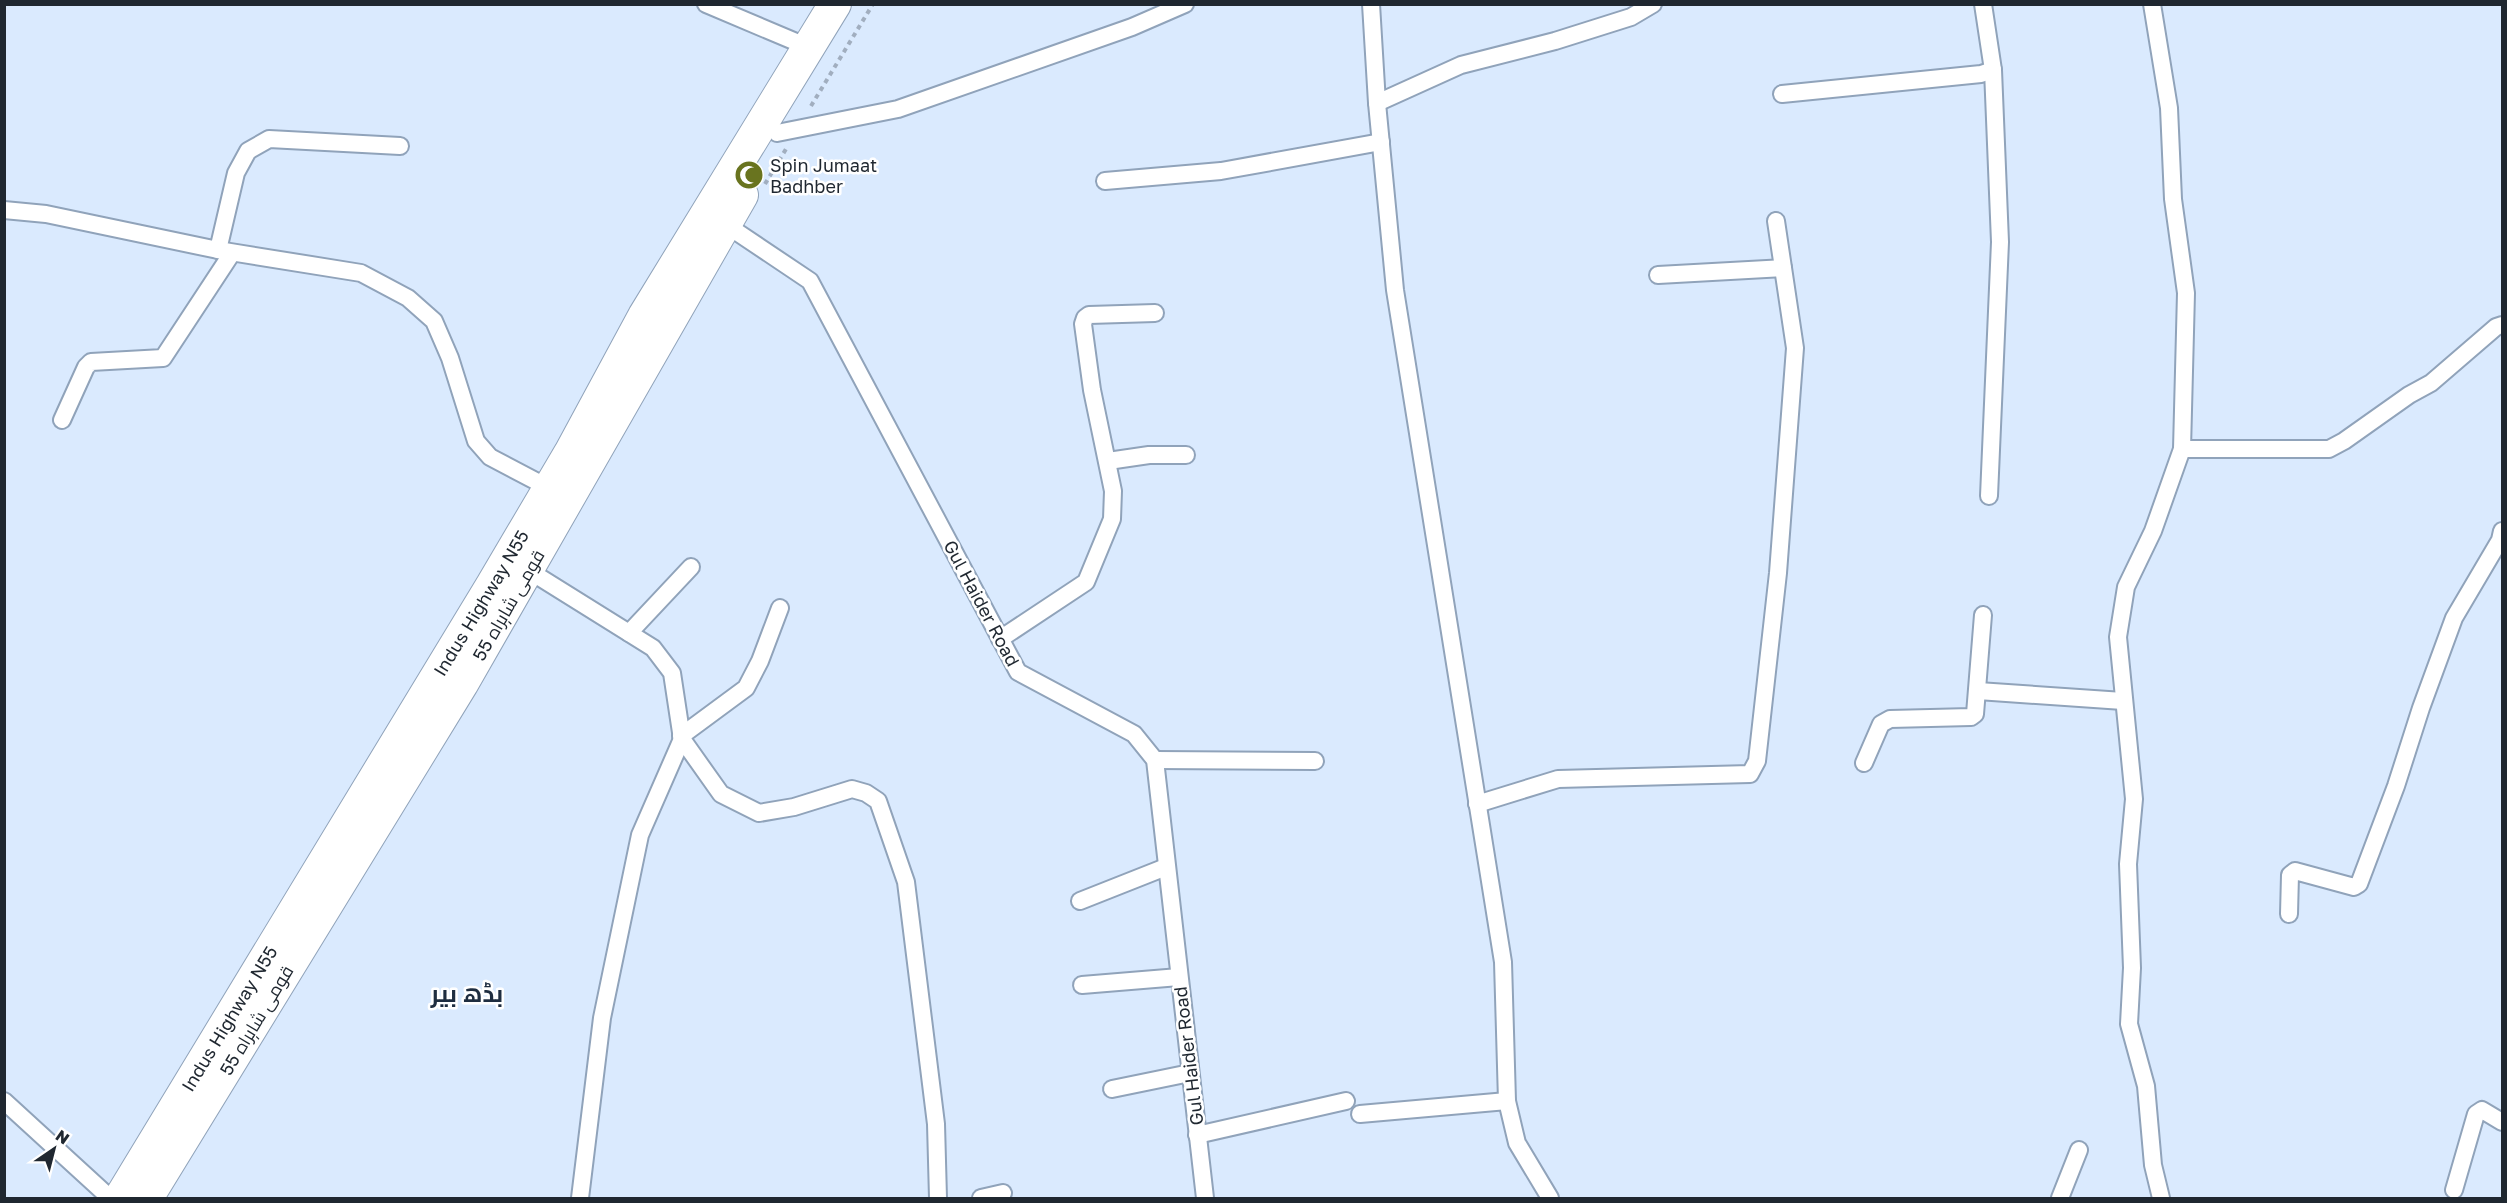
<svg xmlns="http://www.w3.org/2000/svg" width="2507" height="1203" font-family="'Golos Text',Cairo,sans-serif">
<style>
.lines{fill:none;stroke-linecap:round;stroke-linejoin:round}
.street-casing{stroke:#90a3ba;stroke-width:20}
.highway-casing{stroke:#90a3ba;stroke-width:34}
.path{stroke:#a1aebf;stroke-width:4;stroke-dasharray:4.5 4.5;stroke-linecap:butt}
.street{stroke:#fff;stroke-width:16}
.highway{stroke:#fff;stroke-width:32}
.labels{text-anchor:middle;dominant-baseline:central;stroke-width:5;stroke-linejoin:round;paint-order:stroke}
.poi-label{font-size:18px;fill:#1f2730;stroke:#fff;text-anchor:start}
.street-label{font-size:18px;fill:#1f2730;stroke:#fff}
.district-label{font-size:24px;font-weight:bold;fill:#1e2d40;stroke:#fff}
</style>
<rect width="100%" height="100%" fill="#daeafe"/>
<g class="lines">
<g class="street-casing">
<g id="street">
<path d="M 706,4 L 808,47"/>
<path d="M 1371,4 L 1377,103 L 1395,290 L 1503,962 L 1507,1101 L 1517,1143 L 1550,1198"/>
<path d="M 2152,4 L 2169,108 L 2173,199 L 2186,293 L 2182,449 L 2153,531 L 2126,587 L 2118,637 L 2134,799 L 2128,864 L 2132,968 L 2129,1024 L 2146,1086 L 2153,1165 L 2161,1198"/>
<path d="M 1782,94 L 1981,74 L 1993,70 L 1983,4"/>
<path d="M 1377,103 L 1461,65 L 1555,41 L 1631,17 L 1653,4"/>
<path d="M 777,133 L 898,109 L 1132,27 L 1185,4"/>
<path d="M 1105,181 L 1221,171 L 1381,142"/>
<path d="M 4,210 L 46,214 L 218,250 L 361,273 L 408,298 L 434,321 L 450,358 L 476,441 L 490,457 L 549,488"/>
<path d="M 725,224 L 810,281 L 1018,672 L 1134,734 L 1155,760 L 1205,1198"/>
<path d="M 218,250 L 236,173 L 248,151 L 269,139 L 400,146"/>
<path d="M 1658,275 L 1783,268"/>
<path d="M 62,420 L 86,367 L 91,362 L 163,358 L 232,253"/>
<path d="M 2182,449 L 2329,449 L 2344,441 L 2409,395 L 2431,383 L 2496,327 L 2502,325"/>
<path d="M 1108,461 L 1149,455 L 1186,455"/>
<path d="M 1989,496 L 2000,242 L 1993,70"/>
<path d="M 528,570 L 653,648 L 672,673 L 682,739 L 721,794 L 759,813 L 794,807 L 852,789 L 866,793 L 878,801 L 906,882 L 936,1124 L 938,1198"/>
<path d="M 629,633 L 691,567"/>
<path d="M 1000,639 L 1086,582 L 1112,519 L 1113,491 L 1092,390 L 1083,324 L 1085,318 L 1089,315 L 1155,313"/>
<path d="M 1978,691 L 2123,701"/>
<path d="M 681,736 L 746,688 L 760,661 L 780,608"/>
<path d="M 1155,760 L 1315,761"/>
<path d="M 1864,763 L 1881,724 L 1890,719 L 1971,717 L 1975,714 L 1983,615"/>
<path d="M 1477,804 L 1558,779 L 1750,774 L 1757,761 L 1778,573 L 1795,348 L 1776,221"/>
<path d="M 1080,901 L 1166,867"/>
<path d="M 2289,914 L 2290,875 L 2295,871 L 2354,887 L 2359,884 L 2396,786 L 2421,708 L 2454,618 L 2500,540 L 2502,531"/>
<path d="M 1082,985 L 1179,977"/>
<path d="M 1112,1089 L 1190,1073"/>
<path d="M 4,1101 L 110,1198"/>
<path d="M 1360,1114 L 1507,1101"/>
<path d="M 1197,1135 L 1346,1101"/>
<path d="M 2454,1190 L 2476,1114 L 2482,1110 L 2502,1122"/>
<path d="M 580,1198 L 602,1018 L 640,835 L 682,739"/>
<path d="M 981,1198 L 1003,1193"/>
<path d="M 2060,1198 L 2079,1150"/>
</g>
</g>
<g class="highway-casing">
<g id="highway">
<path id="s1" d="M 120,1198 L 492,585 L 570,453 L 644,316 L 835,4"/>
<path d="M 147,1198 L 462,684 L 742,195"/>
</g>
</g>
<g class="path">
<path d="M 811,106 L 873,4"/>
<path d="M 765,184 L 786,149"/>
</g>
<use href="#street" class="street"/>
<use href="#highway" class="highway"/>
</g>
<defs>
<g id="mosque-disc" transform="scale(1.5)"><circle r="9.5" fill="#69741f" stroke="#fff"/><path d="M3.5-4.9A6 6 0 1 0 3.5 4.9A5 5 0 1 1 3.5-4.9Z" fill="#fff"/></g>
</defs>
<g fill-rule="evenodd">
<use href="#mosque-disc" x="749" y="175"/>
</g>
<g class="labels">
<g class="poi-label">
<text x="770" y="165">Spin Jumaat<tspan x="770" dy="21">Badhber</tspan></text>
</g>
<g class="street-label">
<text stroke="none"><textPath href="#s1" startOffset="696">Indus Highway N55</textPath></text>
<text transform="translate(982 603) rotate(62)">Gul Haider Road</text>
<text transform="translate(508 605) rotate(-60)">قومی شاہراہ 55</text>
<text stroke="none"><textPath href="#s1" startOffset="210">Indus Highway N55</textPath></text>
<text transform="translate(256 1020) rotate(-59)">قومی شاہراہ 55</text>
<text transform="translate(1188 1056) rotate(-97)">Gul Haider Road</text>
</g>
<g class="district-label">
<text x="467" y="992">بڈھ بیر</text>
</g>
</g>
<rect width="2507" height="1203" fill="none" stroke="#1f2730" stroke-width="12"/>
<g transform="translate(54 1149) rotate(35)" stroke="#ffffff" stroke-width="4.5" paint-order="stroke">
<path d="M0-4.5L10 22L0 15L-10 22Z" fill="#1f2730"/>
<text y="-9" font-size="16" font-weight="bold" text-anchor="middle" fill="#1f2730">N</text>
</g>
</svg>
